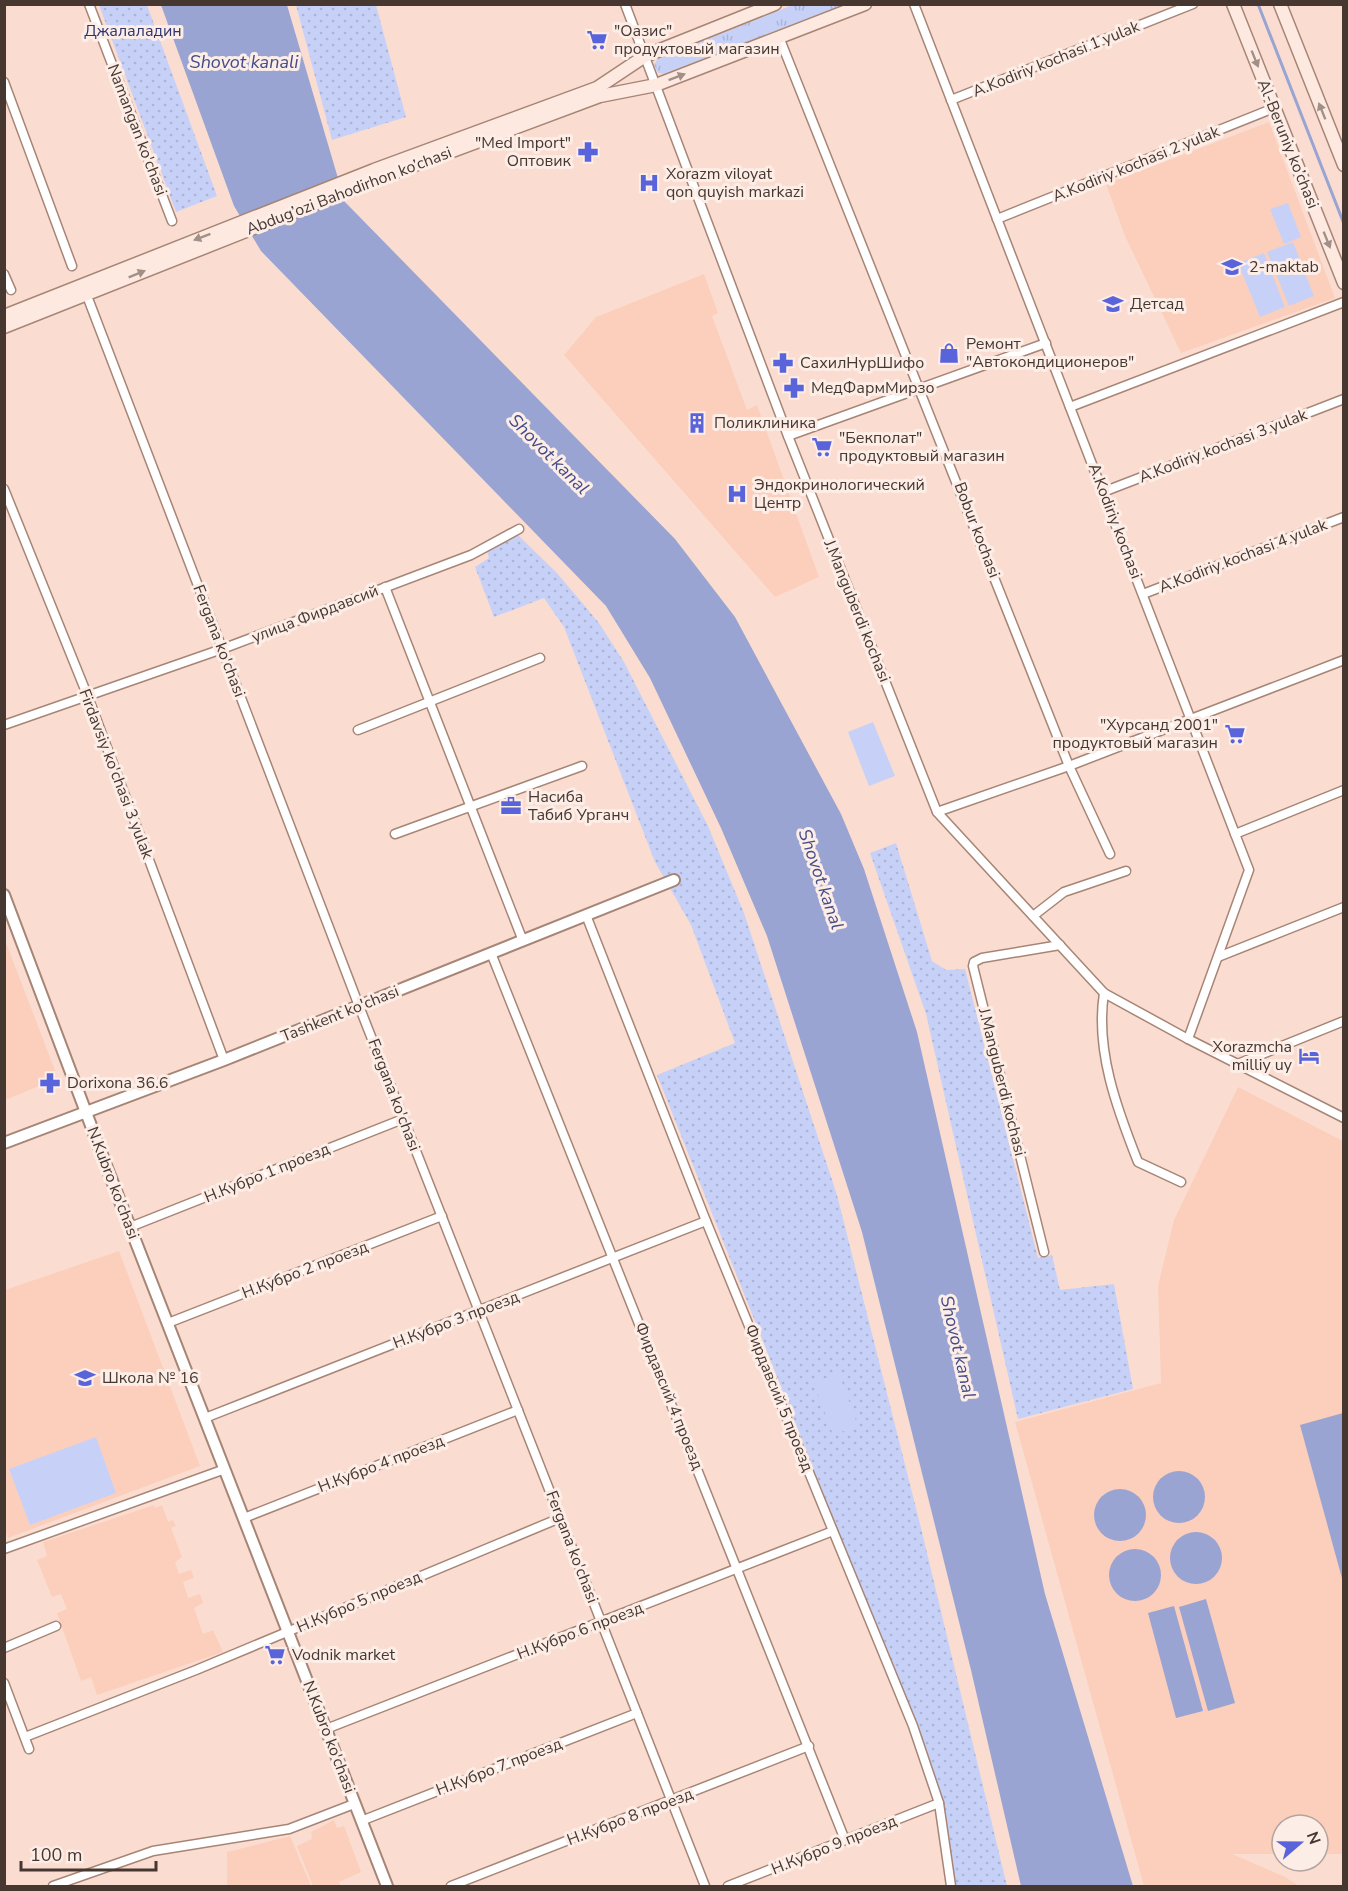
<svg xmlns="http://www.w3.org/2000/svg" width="1348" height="1891" font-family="'Nunito Sans',sans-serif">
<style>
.built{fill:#fccfbc}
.grass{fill:url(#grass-tufts)}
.park{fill:url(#park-dots)}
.pitch{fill:#c7d1f8}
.water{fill:#9aa4d2}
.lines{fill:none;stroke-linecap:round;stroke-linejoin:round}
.stream{stroke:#9aa4d2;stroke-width:3}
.minor-casing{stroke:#a68576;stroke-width:11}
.tertiary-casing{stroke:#a68576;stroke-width:14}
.secondary-casing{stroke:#a68576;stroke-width:15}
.minor{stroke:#fff;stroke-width:8}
.tertiary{stroke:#fff;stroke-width:10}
.secondary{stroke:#fee9e0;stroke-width:12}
.oneway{fill:#a29088}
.labels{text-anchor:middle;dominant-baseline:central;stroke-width:6;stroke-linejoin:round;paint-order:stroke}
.park-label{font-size:16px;fill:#2e356e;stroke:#fdede7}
.poi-label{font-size:16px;fill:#463731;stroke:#fdede7;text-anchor:start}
.street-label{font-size:16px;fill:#463731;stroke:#fdede7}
.water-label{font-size:18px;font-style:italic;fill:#434c88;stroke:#fdede7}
</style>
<defs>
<pattern id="grass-tufts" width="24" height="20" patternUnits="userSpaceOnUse" patternTransform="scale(1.5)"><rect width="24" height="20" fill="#c7d1f8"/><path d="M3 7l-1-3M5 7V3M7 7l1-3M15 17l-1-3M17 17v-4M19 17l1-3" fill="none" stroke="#acb4d5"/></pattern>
<pattern id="park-dots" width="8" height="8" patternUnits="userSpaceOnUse" patternTransform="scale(1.5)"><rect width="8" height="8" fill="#c7d1f8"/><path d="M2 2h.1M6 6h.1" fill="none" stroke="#acb4d5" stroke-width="1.8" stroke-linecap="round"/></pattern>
</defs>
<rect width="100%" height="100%" fill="#faddd0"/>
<g class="built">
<path d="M 1269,122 L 1335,298 L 1181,353 L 1125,236 L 1106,184 Z"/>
<path d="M 704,274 L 718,313 L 712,316 L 747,410 L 757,405 L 819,577 L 775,597 L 564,355 L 596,317 Z"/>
<path d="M 5,940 L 56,1073 L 38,1080 L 39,1086 L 5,1100 Z"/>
<path d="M 1238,1087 L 1343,1141 L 1343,1854 L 1318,1854 L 1318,1825 L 1282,1825 L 1282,1854 L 1232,1854 L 1285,1877 L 1299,1886 L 1144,1886 L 1015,1422 L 1161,1383 L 1158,1286 L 1174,1220 Z"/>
<path d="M 119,1251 L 200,1466 L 8,1538 L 5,1529 L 5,1290 Z"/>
<path d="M 154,1505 L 155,1508 L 162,1505 L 168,1522 L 173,1520 L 176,1526 L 171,1528 L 182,1557 L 175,1562 L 179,1574 L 191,1570 L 194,1578 L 183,1582 L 188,1598 L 200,1594 L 203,1603 L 194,1608 L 203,1634 L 213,1630 L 223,1652 L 97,1695 L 91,1677 L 81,1681 L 57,1613 L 67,1609 L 61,1594 L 52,1597 L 37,1560 L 47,1556 L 43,1542 Z"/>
<path d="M 334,1820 L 337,1828 L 344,1826 L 361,1872 L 339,1882 L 340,1886 L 313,1886 L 297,1846 L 312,1839 L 311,1832 Z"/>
<path d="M 290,1836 L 311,1886 L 227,1886 L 227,1852 Z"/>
</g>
<path class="grass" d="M 795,4 L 843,5 L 663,74 L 658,73 L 654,64 L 658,59 Z"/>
<g class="park">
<path d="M 99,5 L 147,5 L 217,196 L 176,212 Z"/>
<path d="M 296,5 L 376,5 L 406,117 L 332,140 Z"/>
<path d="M 518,535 L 557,573 L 599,623 L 624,662 L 708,826 L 744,913 L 837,1195 L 921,1528 L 1007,1886 L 953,1886 L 921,1739 L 657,1075 L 735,1043 L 691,925 L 655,862 L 564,627 L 544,598 L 494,617 L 475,567 L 489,558 L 487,551 Z"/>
<path d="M 896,843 L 932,961 L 946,970 L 965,969 L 1038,1258 L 1052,1255 L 1060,1290 L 1114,1284 L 1133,1389 L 1018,1419 L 926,1014 L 870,853 Z"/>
</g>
<g class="pitch">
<path d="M 1288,203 L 1301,237 L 1284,244 L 1270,209 Z"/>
<path d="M 1293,242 L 1314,296 L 1289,306 L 1267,252 Z"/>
<path d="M 1264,253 L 1285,307 L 1260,317 L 1238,263 Z"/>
<path d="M 873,722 L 895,776 L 869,786 L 848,732 Z"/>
<path d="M 839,1374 L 858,1426 L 833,1435 L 814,1383 Z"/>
<path d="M 96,1437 L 116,1493 L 30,1525 L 9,1469 Z"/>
</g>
<g class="water">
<path d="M 161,5 L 287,5 L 345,202 L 675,539 L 735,617 L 841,814 L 864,869 L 917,1032 L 1045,1594 L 1133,1886 L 1021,1886 L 971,1670 L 862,1232 L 767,936 L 721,828 L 650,678 L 606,606 L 261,251 L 234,206 Z"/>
<path d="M 1343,1413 L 1344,1413 L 1343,1582 L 1300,1425 Z"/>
<circle cx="1179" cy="1497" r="26"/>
<circle cx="1120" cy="1515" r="26"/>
<circle cx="1196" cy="1558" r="26"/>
<circle cx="1135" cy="1575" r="26"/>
<path d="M 1206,1599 L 1235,1703 L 1208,1711 L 1179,1607 Z"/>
<path d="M 1174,1606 L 1203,1711 L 1176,1718 L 1148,1613 Z"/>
</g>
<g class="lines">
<path class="stream" d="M 1258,4 L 1344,224"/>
<g class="minor-casing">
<g id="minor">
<path d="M 89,4 L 172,221"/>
<path d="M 625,4 L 788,436 L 937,812 L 1104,993 L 1188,1039 L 1344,1118"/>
<path d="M 914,4 L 1249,870 L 1188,1039"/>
<path d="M 779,37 L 1069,766 L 1110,854"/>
<path d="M 4,82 L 72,266"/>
<path d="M 951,100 L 1193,4"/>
<path d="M 997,219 L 1274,108"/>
<path d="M 4,274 L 11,290"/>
<path d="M 89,301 L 359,1006 L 705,1886"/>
<path d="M 1070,407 L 1344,302"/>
<path d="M 788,436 L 1046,343"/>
<path d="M 4,489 L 88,697 L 224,1060"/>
<path d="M 1103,492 L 1344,399"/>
<path d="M 385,587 L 523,941"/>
<path d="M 1143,594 L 1344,517"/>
<path d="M 4,725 L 222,649 L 471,555 L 519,529"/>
<path d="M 358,730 L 540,658"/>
<path d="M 937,812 L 1069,766 L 1344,660"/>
<path d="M 395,834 L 582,766"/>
<path d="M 1235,834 L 1344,790"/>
<path d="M 586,915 L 706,1221 L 913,1726 L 939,1803 L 951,1886"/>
<path d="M 1033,916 L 1064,892 L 1126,871"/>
<path d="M 491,953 L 845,1840"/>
<path d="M 1218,957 L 1344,907"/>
<path d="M 1104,993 C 1095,1050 1117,1109 1138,1162 L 1181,1182"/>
<path d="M 1240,1063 L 1344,1021"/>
<path d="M 130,1227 L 403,1119"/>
<path d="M 1044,1252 L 973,966 L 974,962 L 982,958 L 1060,945"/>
<path d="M 168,1323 L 442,1216"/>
<path d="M 205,1418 L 706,1221"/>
<path d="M 244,1518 L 518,1410"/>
<path d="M 4,1549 L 225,1469"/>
<path d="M 4,1648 L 56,1626"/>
<path d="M 4,1683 L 29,1749"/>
<path d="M 326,1729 L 833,1531"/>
<path d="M 25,1737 L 196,1670 L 560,1518"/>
<path d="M 361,1821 L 637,1713"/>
<path d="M 53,1886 L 153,1851 L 289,1829 L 354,1804"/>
<path d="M 451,1886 L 809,1746"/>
<path d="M 728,1886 L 939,1803"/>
</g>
</g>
<g class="tertiary-casing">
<g id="tertiary">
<path d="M 4,895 L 107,1168 L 387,1886"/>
<path d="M 4,1143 L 224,1060 L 674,880"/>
</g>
</g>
<g class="secondary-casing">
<g id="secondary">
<path d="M 1233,4 L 1344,283"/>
<path d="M 1280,4 L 1344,165"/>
<path d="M 4,316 L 374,170 L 597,88 L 645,56 L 775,4"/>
<path d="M 4,327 L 377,179 L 600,96 L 656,85 L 865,4"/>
</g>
</g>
<use href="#minor" class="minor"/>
<use href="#tertiary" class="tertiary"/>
<use href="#secondary" class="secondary"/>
</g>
<defs><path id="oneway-solid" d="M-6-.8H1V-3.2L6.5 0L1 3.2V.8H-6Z" transform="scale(1.5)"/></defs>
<g class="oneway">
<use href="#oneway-solid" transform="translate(1255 59) rotate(68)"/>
<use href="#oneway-solid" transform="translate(677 77) rotate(-21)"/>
<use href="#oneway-solid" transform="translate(1322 111) rotate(-112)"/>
<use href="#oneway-solid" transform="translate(202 237) rotate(159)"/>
<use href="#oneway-solid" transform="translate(1327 240) rotate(68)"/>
<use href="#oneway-solid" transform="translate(137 274) rotate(-22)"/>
</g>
<defs>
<g id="supermarket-bare" transform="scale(1.62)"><path d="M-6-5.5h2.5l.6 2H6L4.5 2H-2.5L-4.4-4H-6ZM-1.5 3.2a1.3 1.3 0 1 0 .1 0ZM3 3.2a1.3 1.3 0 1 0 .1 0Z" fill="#5964db" stroke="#fdede7" stroke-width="2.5" paint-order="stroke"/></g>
<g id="pharmacy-bare" transform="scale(1.62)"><path d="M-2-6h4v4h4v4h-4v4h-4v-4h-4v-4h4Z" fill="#5964db" stroke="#fdede7" stroke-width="2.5" paint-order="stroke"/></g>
<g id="hospital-bare" transform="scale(1.62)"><path d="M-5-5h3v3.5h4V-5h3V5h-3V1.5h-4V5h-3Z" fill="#5964db" stroke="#fdede7" stroke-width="2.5" paint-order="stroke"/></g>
<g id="school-bare" transform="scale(1.62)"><path d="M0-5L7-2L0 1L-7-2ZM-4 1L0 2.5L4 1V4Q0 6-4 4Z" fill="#5964db" stroke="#fdede7" stroke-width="2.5" paint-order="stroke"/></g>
<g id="shop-bare" transform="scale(1.62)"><path d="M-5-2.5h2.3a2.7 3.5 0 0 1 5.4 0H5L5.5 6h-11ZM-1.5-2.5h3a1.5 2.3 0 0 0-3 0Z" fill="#5964db" stroke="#fdede7" stroke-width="2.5" paint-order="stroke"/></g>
<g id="building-bare" transform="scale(1.62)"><path d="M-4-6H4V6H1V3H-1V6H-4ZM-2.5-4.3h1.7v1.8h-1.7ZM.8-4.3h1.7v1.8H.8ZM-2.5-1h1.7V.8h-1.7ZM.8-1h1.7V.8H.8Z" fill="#5964db" stroke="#fdede7" stroke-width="2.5" paint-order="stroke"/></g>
<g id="office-bare" transform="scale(1.62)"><path d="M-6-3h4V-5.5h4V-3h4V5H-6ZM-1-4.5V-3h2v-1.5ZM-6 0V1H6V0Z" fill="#5964db" stroke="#fdede7" stroke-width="2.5" paint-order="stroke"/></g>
<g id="hotel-bare" transform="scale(1.62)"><path d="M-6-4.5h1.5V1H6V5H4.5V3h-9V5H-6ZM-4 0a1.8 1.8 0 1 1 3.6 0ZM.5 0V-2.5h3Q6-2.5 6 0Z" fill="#5964db" stroke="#fdede7" stroke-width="2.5" paint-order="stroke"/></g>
</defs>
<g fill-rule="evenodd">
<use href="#supermarket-bare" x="597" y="40"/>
<use href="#pharmacy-bare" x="588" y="152"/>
<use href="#hospital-bare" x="649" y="183"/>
<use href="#school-bare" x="1232" y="267"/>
<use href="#school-bare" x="1113" y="304"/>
<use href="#shop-bare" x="949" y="353"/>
<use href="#pharmacy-bare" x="783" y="363"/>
<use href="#pharmacy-bare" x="794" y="388"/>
<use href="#building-bare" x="697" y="423"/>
<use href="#supermarket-bare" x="822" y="447"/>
<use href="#hospital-bare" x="737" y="494"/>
<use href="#supermarket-bare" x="1235" y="734"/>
<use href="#office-bare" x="511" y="806"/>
<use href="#hotel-bare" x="1309" y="1056"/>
<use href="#pharmacy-bare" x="50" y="1083"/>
<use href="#school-bare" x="85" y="1378"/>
<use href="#supermarket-bare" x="275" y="1655"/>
</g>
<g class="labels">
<g class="park-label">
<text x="133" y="31">Джалаладин</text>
</g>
<g class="poi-label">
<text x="614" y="31">"Оазис"<tspan x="614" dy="18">продуктовый магазин</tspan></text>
<text x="571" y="143" text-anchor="end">"Med Import"<tspan x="571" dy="18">Оптовик</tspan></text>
<text x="666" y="174">Xorazm viloyat<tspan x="666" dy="18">qon quyish markazi</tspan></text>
<text x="1249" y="267">2-maktab</text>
<text x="1130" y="304">Детсад</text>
<text x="966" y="344">Ремонт<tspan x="966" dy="18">"Автокондиционеров"</tspan></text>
<text x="800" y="363">СахилНурШифо</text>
<text x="811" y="388">МедФармМирзо</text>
<text x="714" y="423">Поликлиника</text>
<text x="839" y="438">"Бекполат"<tspan x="839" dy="18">продуктовый магазин</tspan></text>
<text x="754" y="485">Эндокринологический<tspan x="754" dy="18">Центр</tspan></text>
<text x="1218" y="725" text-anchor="end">"Хурсанд 2001"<tspan x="1218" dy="18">продуктовый магазин</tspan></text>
<text x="528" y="797">Насиба<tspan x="528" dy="18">Табиб Урганч</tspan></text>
<text x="1292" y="1047" text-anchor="end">Xorazmcha<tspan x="1292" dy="18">milliy uy</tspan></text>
<text x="67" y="1083">Dorixona 36.6</text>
<text x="102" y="1378">Школа № 16</text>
<text x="292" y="1655">Vodnik market</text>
</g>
<g class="street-label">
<text transform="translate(1056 59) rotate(-22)">A.Kodiriy kochasi 1 yulak</text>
<text transform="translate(137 130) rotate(69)">Namangan ko'chasi</text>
<text transform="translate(1288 144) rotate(68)">Al-Beruniy ko’chasi</text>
<text transform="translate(1136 164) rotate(-22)">A.Kodiriy kochasi 2 yulak</text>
<text transform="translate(349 191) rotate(-21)">Abdug’ozi Bahodirhon ko’chasi</text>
<text transform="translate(1223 446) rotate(-21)">A.Kodiriy kochasi 3 yulak</text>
<text transform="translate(1115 521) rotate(69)">A.Kodiriy kochasi</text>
<text transform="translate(977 530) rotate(69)">Bobur kochasi</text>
<text transform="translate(1243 556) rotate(-21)">A.Kodiriy kochasi 4 yulak</text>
<text transform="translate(857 611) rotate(68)">J.Manguberdi kochasi</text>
<text transform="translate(315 614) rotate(-21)">улица Фирдавсий</text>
<text transform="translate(219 641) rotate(69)">Fergana ko'chasi</text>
<text transform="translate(116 774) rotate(69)">Firdavsiy ko'chasi 3 yulak</text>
<text transform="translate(340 1014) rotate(-22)">Tashkent ko'chasi</text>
<text transform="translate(1002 1082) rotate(76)">J.Manguberdi kochasi</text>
<text transform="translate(394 1095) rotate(69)">Fergana ko'chasi</text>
<text transform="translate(267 1173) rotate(-22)">Н.Кубро 1 проезд</text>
<text transform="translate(113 1183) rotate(69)">N.Kubro ko'chasi</text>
<text transform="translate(305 1270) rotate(-21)">Н.Кубро 2 проезд</text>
<text transform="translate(456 1320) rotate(-21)">Н.Кубро 3 проезд</text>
<text transform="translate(669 1396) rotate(68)">Фирдавсий 4 проезд</text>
<text transform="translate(779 1398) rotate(68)">Фирдавсий 5 проезд</text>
<text transform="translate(381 1464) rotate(-21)">Н.Кубро 4 проезд</text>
<text transform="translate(572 1547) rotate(69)">Fergana ko'chasi</text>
<text transform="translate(359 1602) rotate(-23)">Н.Кубро 5 проезд</text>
<text transform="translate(580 1631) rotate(-21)">Н.Кубро 6 проезд</text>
<text transform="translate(329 1737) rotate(69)">N.Kubro ko'chasi</text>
<text transform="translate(499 1767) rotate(-21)">Н.Кубро 7 проезд</text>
<text transform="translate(630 1817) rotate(-21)">Н.Кубро 8 проезд</text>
<text transform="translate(834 1845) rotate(-22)">Н.Кубро 9 проезд</text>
</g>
<g class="water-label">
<text x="244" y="62">Shovot kanali</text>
<text transform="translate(549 454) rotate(45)">Shovot kanal</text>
<text transform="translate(821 879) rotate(71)">Shovot kanal</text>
<text transform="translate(958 1347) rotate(77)">Shovot kanal</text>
</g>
</g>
<rect width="1348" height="1891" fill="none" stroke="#463731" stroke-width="12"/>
<g transform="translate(1300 1843) rotate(70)"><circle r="28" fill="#fdede7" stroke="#b4a49e" stroke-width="1.5"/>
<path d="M0-4.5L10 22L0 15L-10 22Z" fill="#5964db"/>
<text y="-9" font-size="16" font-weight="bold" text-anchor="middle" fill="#463731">N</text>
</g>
<path d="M21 1861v9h135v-9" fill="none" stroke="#463731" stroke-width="3"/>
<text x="30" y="1861" font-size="18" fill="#463731" stroke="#fdede7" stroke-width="4.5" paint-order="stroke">100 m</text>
</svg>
